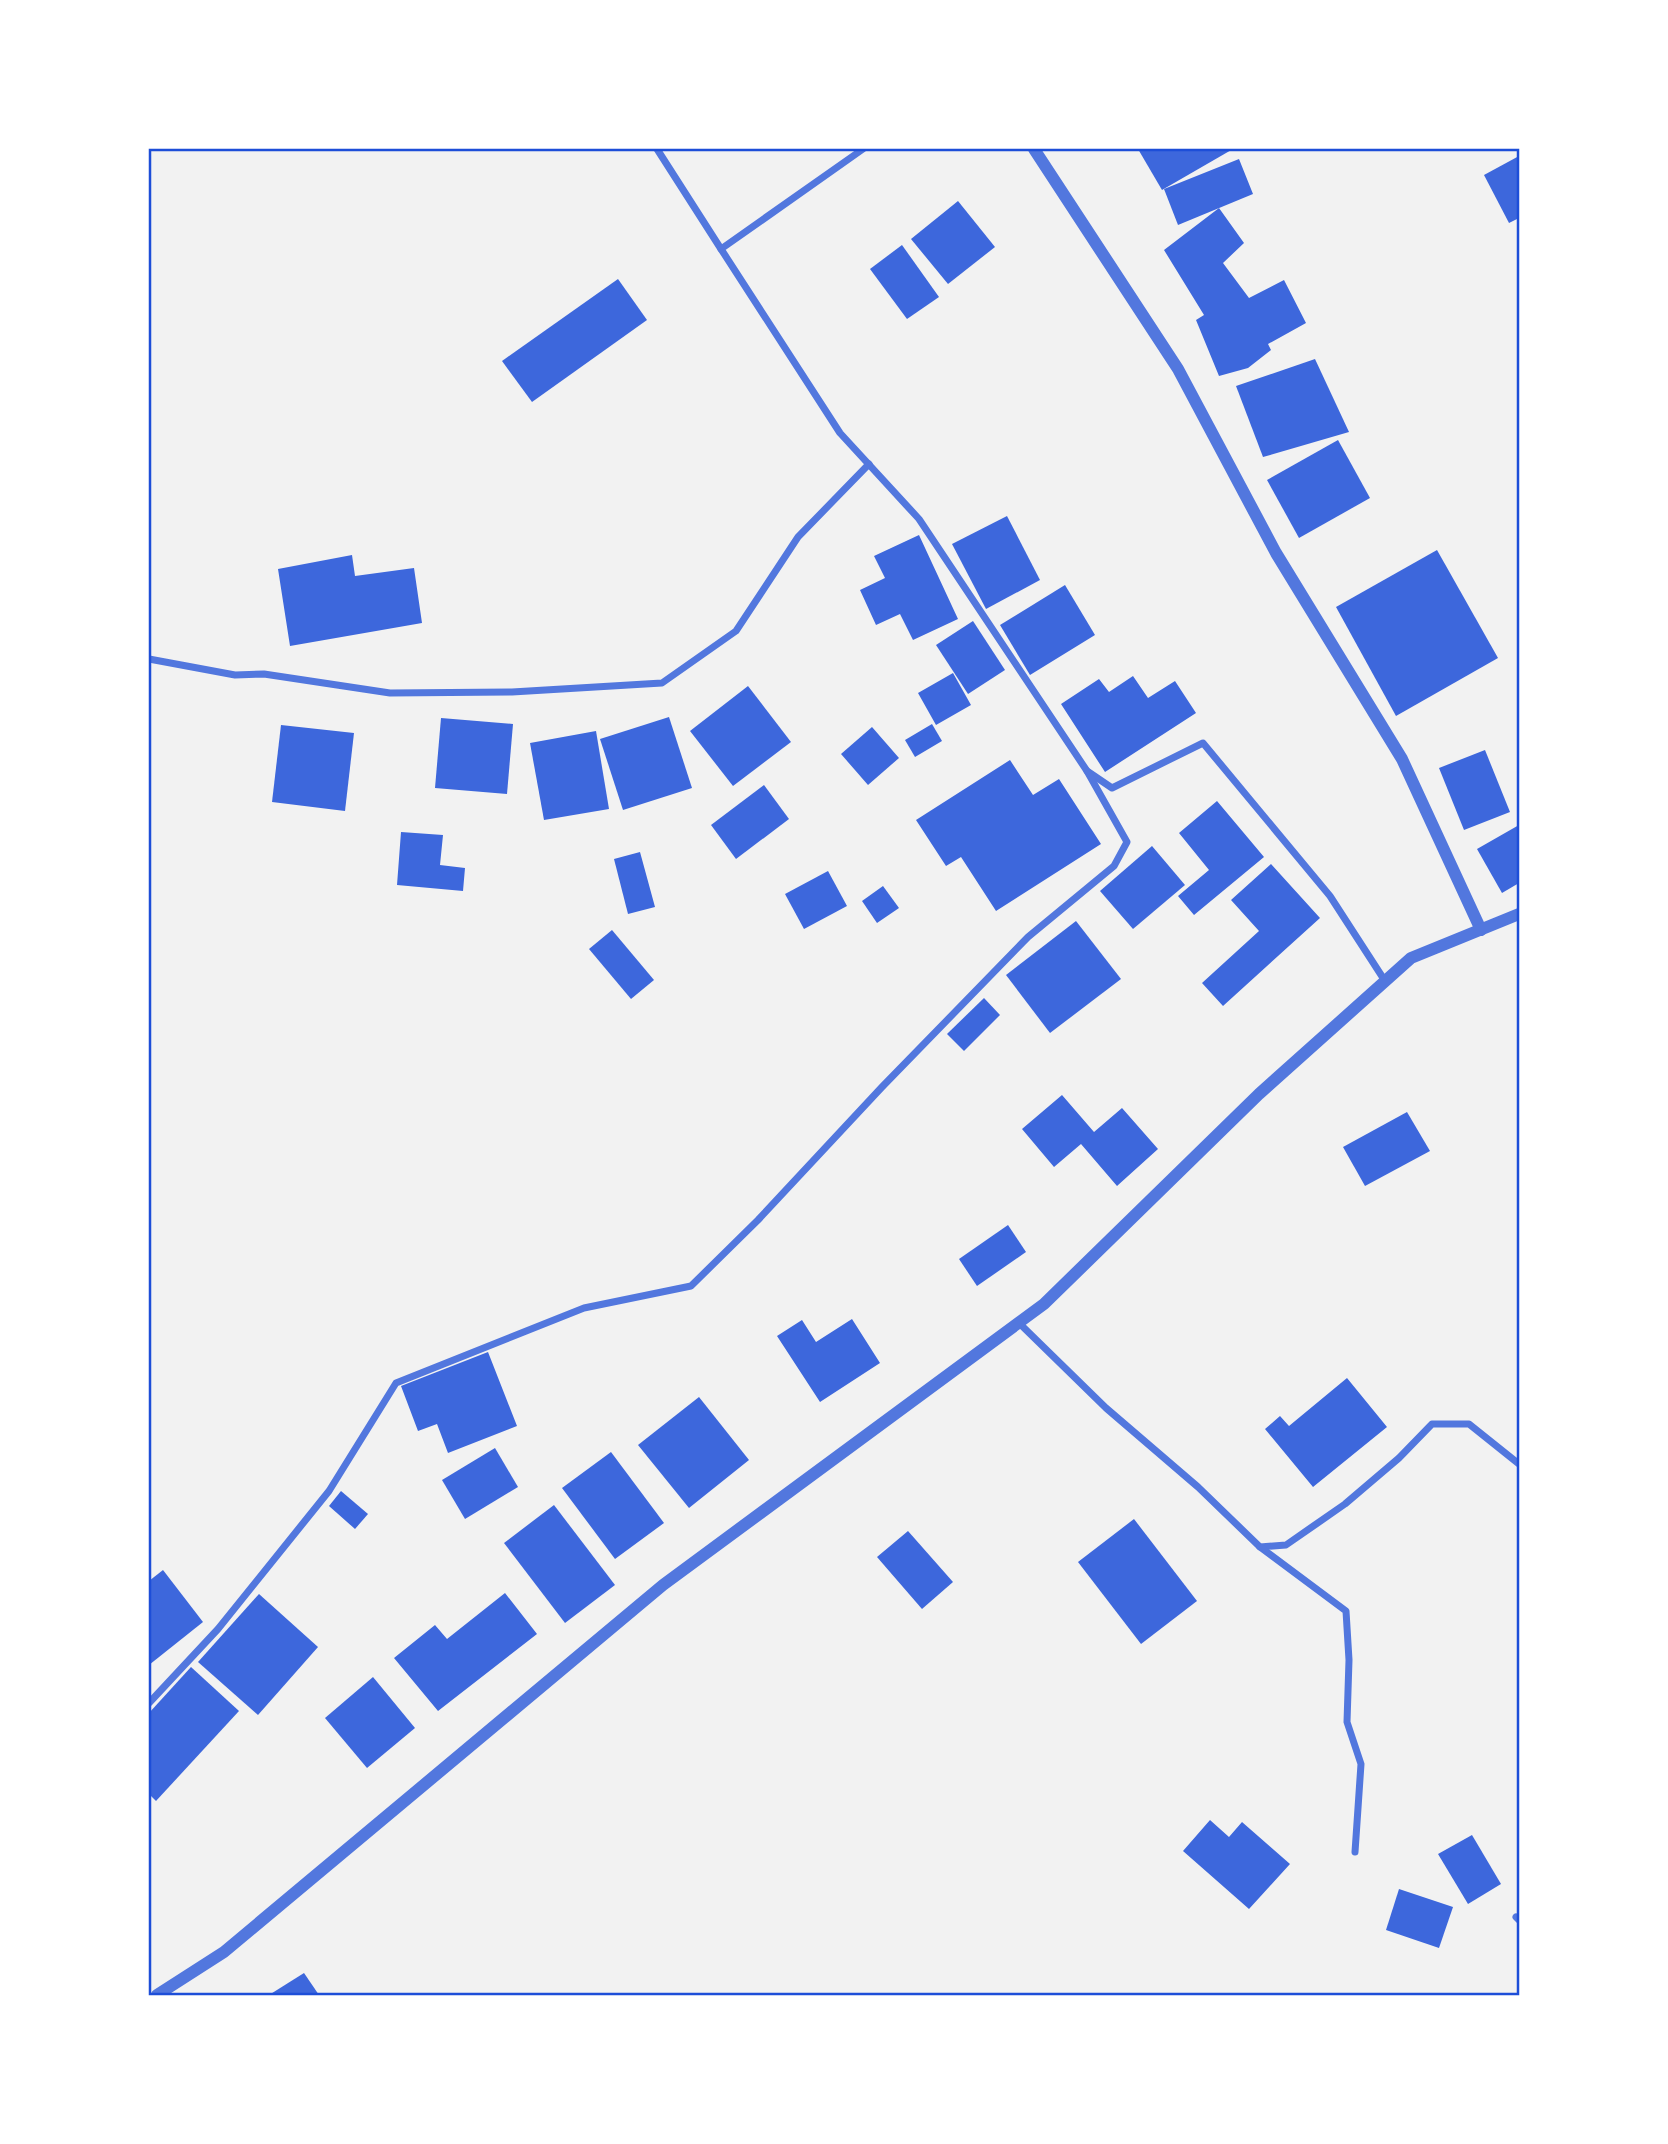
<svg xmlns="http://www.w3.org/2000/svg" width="1668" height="2144" font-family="'DM Sans',sans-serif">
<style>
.building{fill:#3d67dc}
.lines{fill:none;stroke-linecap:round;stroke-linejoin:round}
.minor{stroke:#5277de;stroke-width:7}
.tertiary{stroke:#5277de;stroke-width:12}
.neatline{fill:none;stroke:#1d4ed8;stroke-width:2.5}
</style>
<rect width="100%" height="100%" fill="#f2f2f2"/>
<g class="building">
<path d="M 1138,149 L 1233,149 L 1162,190 Z"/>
<path d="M 1519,156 L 1519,218 L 1509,223 L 1484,175 Z"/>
<path d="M 1239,159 L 1253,194 L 1178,225 L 1164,189 Z"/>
<path d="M 958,201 L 995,247 L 948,284 L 911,239 Z"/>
<path d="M 1219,208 L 1244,243 L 1223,263 L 1249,298 L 1284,280 L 1306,323 L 1268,344 L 1271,350 L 1248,368 L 1219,376 L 1196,320 L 1204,315 L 1164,250 Z"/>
<path d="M 902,245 L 939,297 L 907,319 L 870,269 Z"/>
<path d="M 618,279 L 647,320 L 532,402 L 502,361 Z"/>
<path d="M 1315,359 L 1349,432 L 1263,457 L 1236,386 Z"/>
<path d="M 1338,440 L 1370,498 L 1299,538 L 1267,480 Z"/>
<path d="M 1007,516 L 1040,580 L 986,609 L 952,544 Z"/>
<path d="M 919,535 L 958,619 L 913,640 L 900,614 L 876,625 L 860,590 L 885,578 L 874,556 Z"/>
<path d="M 1437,550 L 1498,658 L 1396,716 L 1336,607 Z"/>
<path d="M 352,555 L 355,576 L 414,568 L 422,623 L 290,646 L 278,569 Z"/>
<path d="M 1065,585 L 1095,635 L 1030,675 L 1000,625 Z"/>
<path d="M 973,621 L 1005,670 L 968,694 L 936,645 Z"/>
<path d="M 953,673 L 971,705 L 936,725 L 918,693 Z"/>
<path d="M 1133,676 L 1148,698 L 1175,681 L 1196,713 L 1105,772 L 1061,704 L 1099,679 L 1109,692 Z"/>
<path d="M 748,686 L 791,742 L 733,786 L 690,731 Z"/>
<path d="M 669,717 L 692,788 L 623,810 L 600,739 Z"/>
<path d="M 441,718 L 513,724 L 507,794 L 435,788 Z"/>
<path d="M 932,724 L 942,741 L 915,757 L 905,740 Z"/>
<path d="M 281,725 L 354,733 L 345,811 L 272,802 Z"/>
<path d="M 872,727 L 899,758 L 868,785 L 841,754 Z"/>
<path d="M 596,731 L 609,809 L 544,820 L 530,743 Z"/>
<path d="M 1485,750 L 1510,812 L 1464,830 L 1439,768 Z"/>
<path d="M 1010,760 L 1033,795 L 1059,779 L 1101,844 L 996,911 L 961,857 L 946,866 L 916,820 Z"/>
<path d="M 764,785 L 789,819 L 736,859 L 711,825 Z"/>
<path d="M 1217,801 L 1264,857 L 1194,915 L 1178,896 L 1209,870 L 1179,833 Z"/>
<path d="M 1519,825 L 1519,883 L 1502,893 L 1477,849 Z"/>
<path d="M 401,832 L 443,835 L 440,865 L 465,868 L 463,891 L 397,885 Z"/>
<path d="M 1152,846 L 1185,885 L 1133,929 L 1100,891 Z"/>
<path d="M 640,852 L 655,907 L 628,914 L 614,859 Z"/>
<path d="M 1271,864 L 1320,918 L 1223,1006 L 1202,983 L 1259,931 L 1231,900 Z"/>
<path d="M 828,871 L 847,906 L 804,929 L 785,894 Z"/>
<path d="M 883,886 L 899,908 L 877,923 L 862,901 Z"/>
<path d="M 1076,921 L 1121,979 L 1050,1033 L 1006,975 Z"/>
<path d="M 612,930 L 654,980 L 631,999 L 589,949 Z"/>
<path d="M 984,998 L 1000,1015 L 964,1051 L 947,1034 Z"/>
<path d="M 1062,1095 L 1094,1132 L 1122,1108 L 1158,1149 L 1117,1186 L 1081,1144 L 1054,1167 L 1022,1129 Z"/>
<path d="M 1407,1112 L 1430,1151 L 1365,1186 L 1343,1147 Z"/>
<path d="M 1008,1225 L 1026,1252 L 977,1286 L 959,1259 Z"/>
<path d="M 852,1319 L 880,1363 L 820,1402 L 777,1336 L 802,1320 L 816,1342 Z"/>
<path d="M 488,1352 L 517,1426 L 448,1453 L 437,1424 L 418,1431 L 401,1386 Z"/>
<path d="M 1347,1378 L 1387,1427 L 1313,1487 L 1265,1429 L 1280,1416 L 1289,1426 Z"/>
<path d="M 699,1397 L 749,1460 L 689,1508 L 638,1445 Z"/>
<path d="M 495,1448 L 518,1487 L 465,1519 L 442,1480 Z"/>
<path d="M 611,1452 L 664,1523 L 615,1559 L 562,1488 Z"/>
<path d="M 341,1491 L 368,1514 L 355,1529 L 329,1506 Z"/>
<path d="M 554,1505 L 615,1585 L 565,1623 L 504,1543 Z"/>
<path d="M 1134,1519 L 1197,1601 L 1141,1644 L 1078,1562 Z"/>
<path d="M 908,1531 L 953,1582 L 922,1609 L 877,1557 Z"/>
<path d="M 163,1570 L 203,1622 L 149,1665 L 149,1581 Z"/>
<path d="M 505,1593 L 537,1634 L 438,1711 L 394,1658 L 435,1625 L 447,1639 Z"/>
<path d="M 259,1594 L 318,1647 L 258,1715 L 198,1662 Z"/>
<path d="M 191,1667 L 239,1711 L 156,1801 L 149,1794 L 149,1713 Z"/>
<path d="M 373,1677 L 415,1728 L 367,1768 L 325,1718 Z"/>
<path d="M 1210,1820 L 1229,1837 L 1242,1822 L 1290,1864 L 1249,1909 L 1183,1851 Z"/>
<path d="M 1472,1835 L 1501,1884 L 1468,1904 L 1438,1854 Z"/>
<path d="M 1399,1889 L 1453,1907 L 1439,1948 L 1386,1930 Z"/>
<path d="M 304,1973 L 319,1995 L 269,1995 Z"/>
</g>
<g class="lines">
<g class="minor">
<path d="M 657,149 L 721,249"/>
<path d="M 863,149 L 721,249 L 840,433 L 919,519 L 1087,771 L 1112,788 L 1203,743 L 1330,896 L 1385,981"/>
<path d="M 149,659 L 235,675 L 264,674 L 390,693 L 512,692 L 662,683 L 736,631 L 798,537 L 869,464"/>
<path d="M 1019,1323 L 1106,1408 L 1198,1487 L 1260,1547 L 1286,1545 L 1345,1504 L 1399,1458 L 1432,1424 L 1469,1424 L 1519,1464"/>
<path d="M 1260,1547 L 1346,1611 L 1349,1660 L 1347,1722 L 1361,1764 L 1355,1852"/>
<path d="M 149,1703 L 218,1629 L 329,1491 L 396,1383 L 584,1308 L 691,1286 L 758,1220 L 882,1087 L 1028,937 L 1114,866 L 1127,842 L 1087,771"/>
<path d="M 1516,1917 L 1519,1920"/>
</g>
<g class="tertiary">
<path d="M 1034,149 L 1178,369 L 1276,553 L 1402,759 L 1481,930"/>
<path d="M 157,1995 L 224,1952 L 663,1585 L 1044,1304 L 1259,1094 L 1411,958 L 1519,914"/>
</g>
</g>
<rect width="1668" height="2144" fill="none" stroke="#ffffff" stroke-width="301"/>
<rect x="150" y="150" width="1368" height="1844" class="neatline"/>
</svg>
